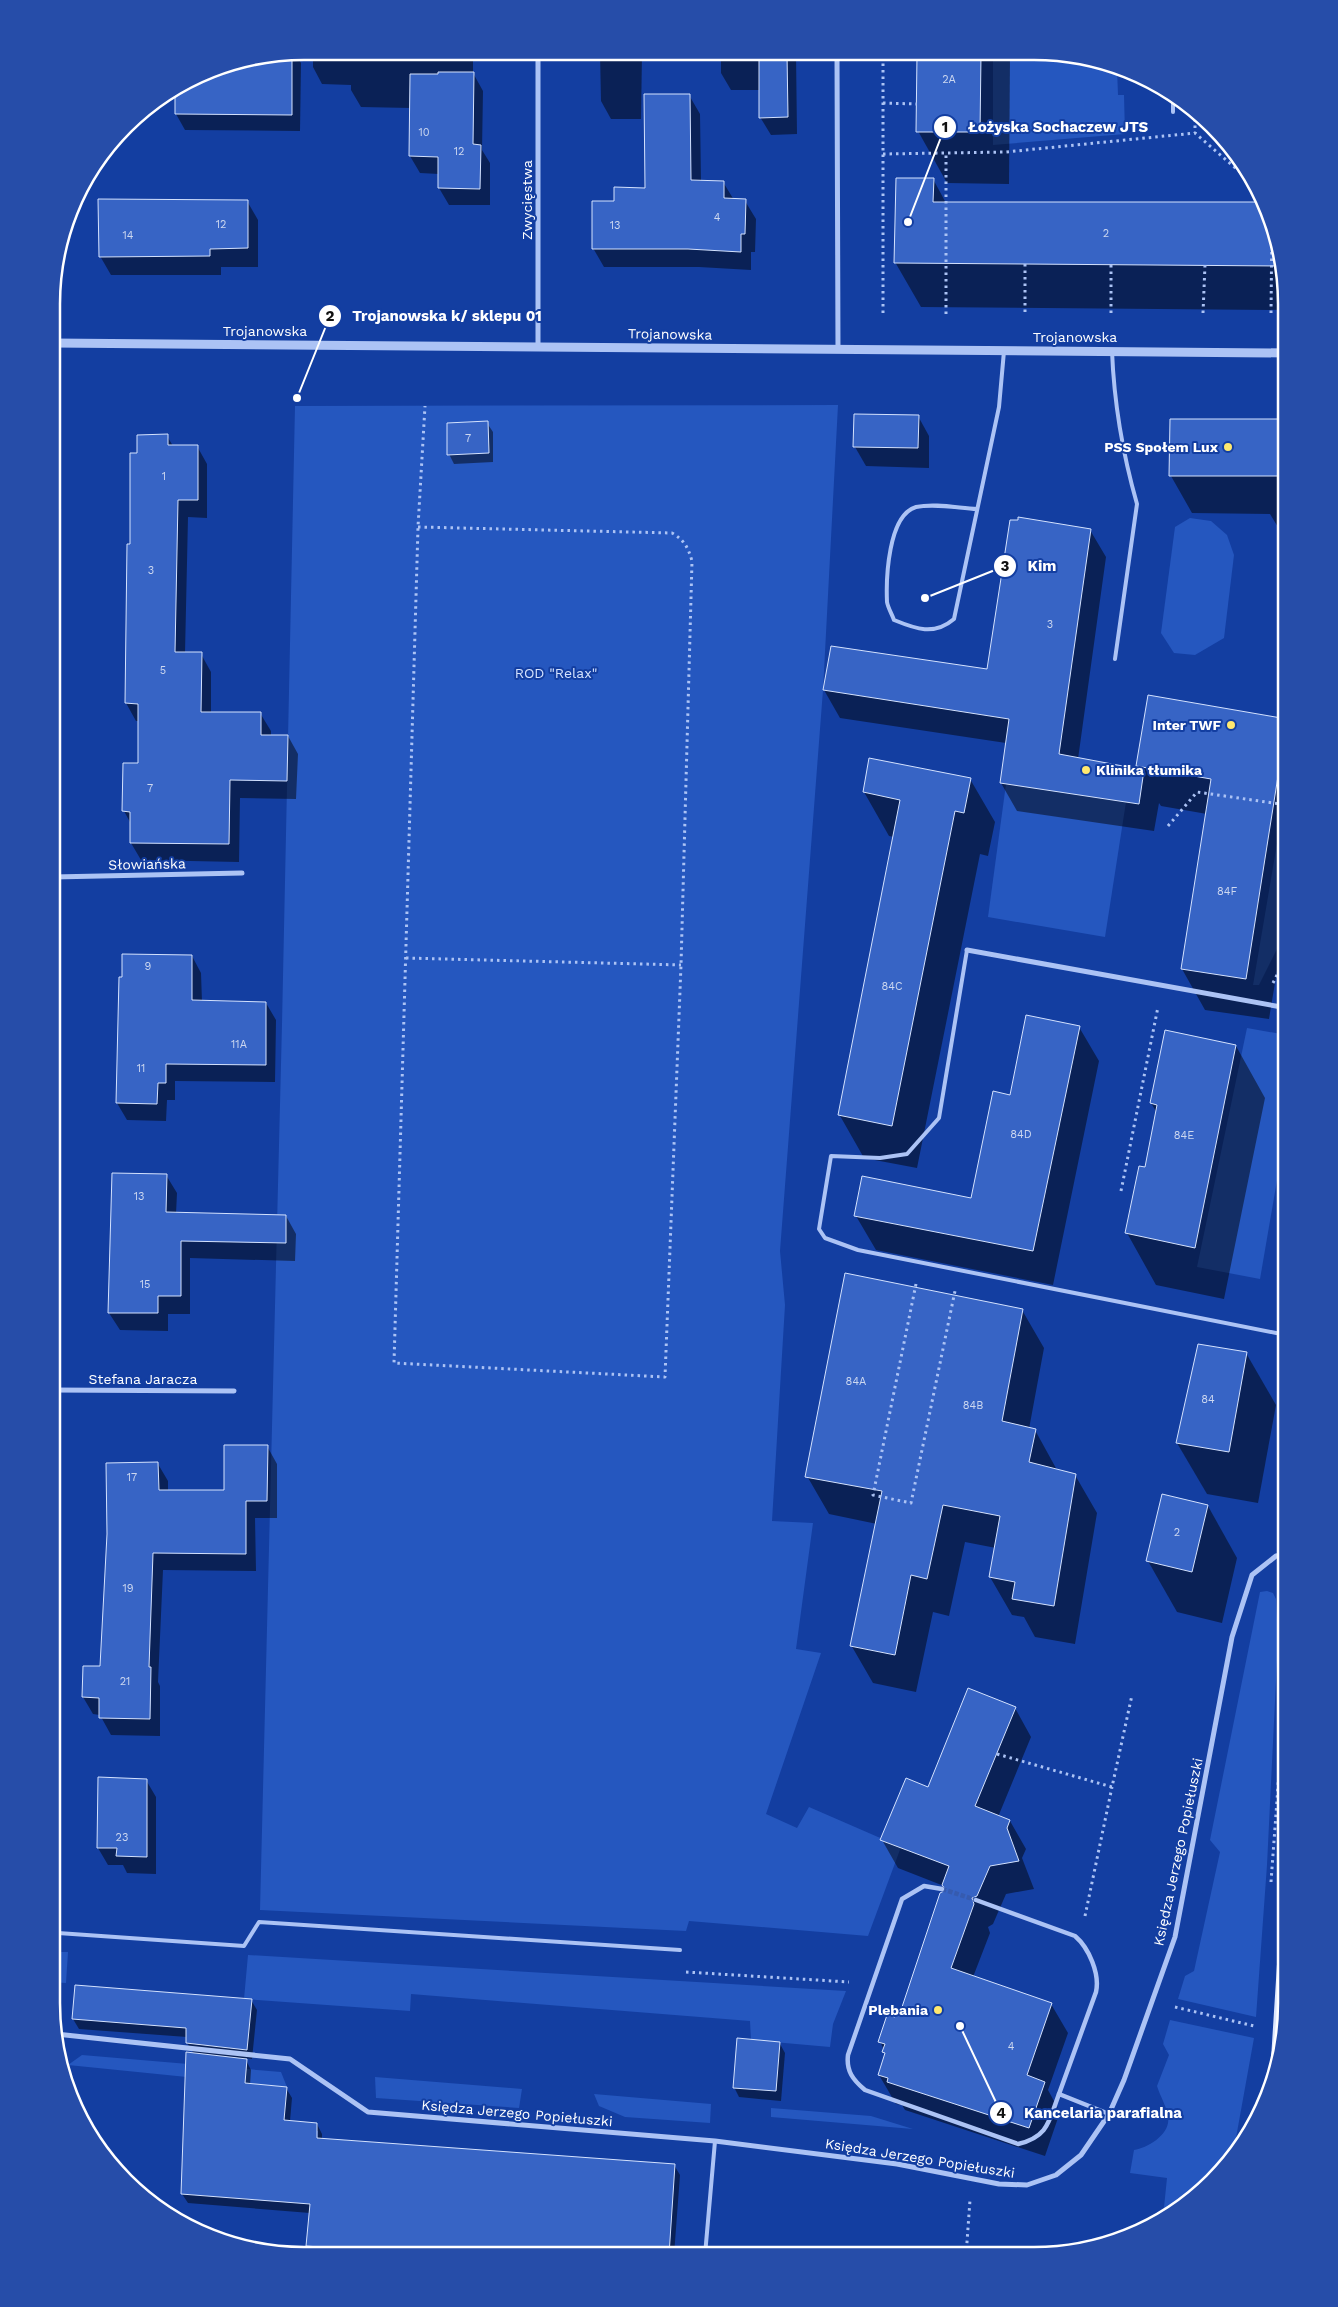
<svg xmlns="http://www.w3.org/2000/svg" width="1338" height="2307" font-family="'Work Sans',sans-serif">
<style>
.green{fill:#2557bf}
.shadow{fill:#0007;fill-rule:evenodd}
.building{fill:#3764c5;stroke:#d4e2fe}
.lines{fill:none;stroke-linecap:round;stroke-linejoin:round}
.pedestrian-tunnel{stroke:#365baf;stroke-width:4.5;stroke-dasharray:4.5 2;stroke-linecap:butt}
.path{stroke:#acc3f5;stroke-width:3;stroke-dasharray:2.5 4;stroke-linecap:butt}
.service{stroke:#acc3f5;stroke-width:4}
.pedestrian{stroke:#acc3f5;stroke-width:4.5}
.minor{stroke:#acc3f5;stroke-width:5}
.tertiary{stroke:#acc3f5;stroke-width:9}
.secondary{stroke:#dce6fd;stroke-width:10}
.poi-dot{fill:#ffe86f;stroke:#133ea1;stroke-width:2}
.labels{text-anchor:middle;dominant-baseline:central;stroke-width:4;stroke-linejoin:round;paint-order:stroke}
.number-label{font-size:11px;fill:#cdd8f0}
.street-label{font-size:14px;fill:#fff;stroke:#133ea1}
.poi-label{font-size:14px;font-weight:bold;fill:#fff;stroke:#133ea1;text-anchor:end}
.park-label{font-size:14px;fill:#d4e2fe;stroke:#133ea1}
.rim{fill:none;stroke:#fff;stroke-width:2.5}
.leader{fill:none;stroke:#fff;stroke-width:2}
.callout-dot{fill:#fff;stroke:#133ea1;stroke-width:2}
.mark-label{font-size:15px;text-anchor:middle;font-weight:bold;fill:#111}
.callout-label{font-size:15px;text-anchor:middle;font-weight:bold;fill:#fff;stroke:#133ea1;stroke-width:4;stroke-linejoin:round;paint-order:stroke}
</style>
<rect width="100%" height="100%" fill="#133ea1"/>
<g class="green">
<path d="M 993,55 L 1083,56 L 1117,68 L 1118,95 L 1124,95 L 1125,134 L 993,145 Z"/>
<path d="M 838,405 L 823,690 L 780,1251 L 785,1305 L 772,1521 L 813,1523 L 796,1649 L 821,1653 L 766,1814 L 797,1828 L 809,1807 L 901,1847 L 868,1936 L 689,1921 L 686,1931 L 260,1910 L 282,1024 L 295,406 Z"/>
<path d="M 1190,518 L 1211,521 L 1227,535 L 1234,555 L 1224,638 L 1195,655 L 1174,653 L 1161,633 L 1175,527 Z"/>
<path d="M 1006,784 L 1126,802 L 1105,937 L 988,917 Z"/>
<path d="M 1282,814 L 1287,815 L 1287,929 L 1259,985 L 1253,985 Z"/>
<path d="M 1247,1028 L 1287,1035 L 1286,1128 L 1260,1279 L 1197,1267 Z"/>
<path d="M 1267,1591 L 1273,1593 L 1276,1599 L 1278,1640 L 1267,1865 L 1256,2017 L 1178,1999 L 1185,1976 L 1194,1971 L 1220,1852 L 1210,1840 L 1260,1592 Z"/>
<path d="M 51,1952 L 68,1952 L 66,1983 L 51,1982 Z"/>
<path d="M 248,1955 L 846,1991 L 833,2024 L 830,2047 L 751,2040 L 750,2021 L 411,1994 L 410,2011 L 244,1999 Z"/>
<path d="M 1170,2020 L 1254,2038 L 1232,2160 L 1188,2204 L 1163,2217 L 1167,2178 L 1130,2173 L 1134,2150 C 1148,2148 1171,2134 1168,2117 C 1167,2107 1160,2096 1157,2086 L 1169,2055 L 1163,2044 Z"/>
<path d="M 82,2055 L 281,2072 L 287,2087 L 68,2065 Z"/>
<path d="M 375,2077 L 522,2089 L 519,2108 L 376,2098 Z"/>
<path d="M 594,2094 L 711,2104 L 710,2123 L 625,2117 L 599,2106 Z"/>
<path d="M 771,2108 L 871,2116 L 913,2129 L 771,2117 Z"/>
</g>
<g class="shadow">
<path d="M 313,51 L 473,52 L 473,73 L 483,91 L 482,150 L 490,163 L 490,205 L 449,205 L 439,188 L 439,174 L 420,173 L 410,156 L 411,108 L 361,107 L 351,90 L 351,85 L 322,84 L 313,67 Z"/>
<path d="M 295,53 L 301,63 L 300,131 L 185,130 L 176,114 L 207,70 Z"/>
<path d="M 600,53 L 642,53 L 641,119 L 611,119 L 601,101 Z"/>
<path d="M 721,54 L 796,54 L 797,134 L 771,135 L 760,117 L 760,90 L 731,90 L 721,73 Z"/>
<path d="M 919,55 L 1010,56 L 1009,184 L 947,183 L 918,131 Z"/>
<path d="M 689,95 L 700,114 L 701,182 L 723,182 L 734,200 L 745,201 L 756,219 L 755,252 L 751,252 L 751,270 L 699,267 L 604,267 L 593,248 L 615,202 L 646,189 Z"/>
<path d="M 933,179 L 946,203 L 1250,236 L 1276,236 L 1287,310 L 921,307 L 895,262 Z"/>
<path d="M 247,201 L 258,220 L 258,267 L 221,267 L 221,275 L 111,275 L 100,256 Z"/>
<path d="M 918,416 L 929,436 L 929,468 L 866,466 L 855,447 Z"/>
<path d="M 1287,420 L 1287,537 L 1284,537 L 1270,514 L 1192,513 L 1171,476 Z"/>
<path d="M 487,423 L 493,432 L 493,462 L 454,464 L 449,454 Z"/>
<path d="M 167,436 L 173,446 L 197,446 L 207,464 L 207,518 L 188,517 L 185,653 L 201,654 L 211,672 L 211,713 L 260,713 L 271,731 L 271,736 L 288,736 L 298,754 L 296,799 L 240,798 L 239,862 L 141,860 L 131,843 L 131,824 L 124,811 L 139,764 L 139,721 L 136,721 L 126,703 L 131,546 L 138,454 Z"/>
<path d="M 1090,530 L 1106,557 L 1078,759 L 1140,771 L 1137,765 L 1287,720 L 1287,910 L 1269,1019 L 1205,1010 L 1182,969 L 1207,814 L 1161,806 L 1159,803 L 1154,831 L 1017,811 L 1001,783 L 1006,743 L 840,718 L 824,690 L 988,670 Z"/>
<path d="M 870,759 L 970,779 L 995,822 L 988,856 L 980,854 L 917,1168 L 864,1158 L 839,1114 L 894,837 L 889,836 L 864,792 Z"/>
<path d="M 192,956 L 201,973 L 202,1002 L 266,1003 L 276,1020 L 275,1082 L 175,1081 L 175,1100 L 167,1100 L 166,1121 L 127,1120 L 117,1103 Z"/>
<path d="M 1079,1027 L 1099,1061 L 1053,1285 L 876,1250 L 856,1216 L 972,1200 L 1011,1096 Z"/>
<path d="M 1236,1046 L 1265,1098 L 1224,1299 L 1156,1285 L 1127,1233 L 1146,1169 L 1157,1113 L 1151,1103 Z"/>
<path d="M 166,1175 L 177,1193 L 176,1214 L 286,1216 L 296,1234 L 295,1261 L 190,1258 L 190,1314 L 168,1314 L 168,1331 L 120,1330 L 109,1313 Z"/>
<path d="M 1022,1310 L 1044,1348 L 1029,1429 L 1035,1430 L 1057,1470 L 1075,1475 L 1097,1513 L 1075,1644 L 1035,1637 L 1024,1617 L 1012,1615 L 990,1577 L 996,1548 L 965,1542 L 949,1616 L 933,1612 L 916,1692 L 873,1683 L 851,1645 L 877,1524 L 829,1514 L 807,1476 Z"/>
<path d="M 1246,1353 L 1276,1405 L 1258,1503 L 1207,1494 L 1177,1443 Z"/>
<path d="M 267,1446 L 277,1464 L 277,1518 L 255,1518 L 256,1571 L 163,1570 L 158,1682 L 160,1686 L 160,1736 L 111,1735 L 100,1715 L 93,1714 L 83,1697 L 102,1668 L 158,1464 L 168,1481 L 168,1491 L 225,1491 Z"/>
<path d="M 1208,1506 L 1237,1558 L 1222,1623 L 1177,1612 L 1148,1561 Z"/>
<path d="M 1015,1708 L 1031,1737 L 998,1817 L 1010,1821 L 1026,1849 L 1022,1858 L 1034,1889 L 1006,1894 L 993,1924 L 988,1927 L 990,1933 L 973,1977 L 1051,2004 L 1068,2033 L 1048,2090 L 1060,2112 L 1045,2156 L 905,2110 L 902,2105 L 896,2104 L 879,2075 L 886,2055 L 880,2041 L 901,2014 L 947,1891 L 944,1886 L 898,1868 L 882,1840 L 928,1789 Z"/>
<path d="M 99,1779 L 146,1780 L 156,1797 L 156,1874 L 127,1873 L 123,1865 L 108,1865 L 98,1848 Z"/>
<path d="M 76,1987 L 251,2000 L 257,2010 L 252,2059 L 245,2058 L 251,2070 L 250,2085 L 286,2088 L 292,2098 L 290,2121 L 317,2124 L 322,2134 L 322,2140 L 674,2165 L 680,2175 L 674,2255 L 312,2254 L 307,2245 L 310,2213 L 188,2203 L 182,2194 L 194,2054 L 187,2043 L 187,2037 L 79,2029 L 73,2019 ZM 316,2131 L 318,2131 L 317,2145 Z"/>
<path d="M 780,2044 L 785,2053 L 781,2101 L 739,2097 L 734,2087 Z"/>
<path d="M 805,2254 L 830,2255 L 805,2255 Z"/>
</g>
<g class="building">
<path d="M 292,53 L 292,115 L 175,114 L 175,90 L 207,70 Z"/>
<path d="M 759,54 L 787,54 L 788,117 L 759,118 Z"/>
<path d="M 917,55 L 981,55 L 980,132 L 916,132 Z"/>
<path d="M 438,72 L 474,72 L 473,144 L 481,145 L 480,189 L 438,188 L 438,157 L 409,156 L 410,74 L 438,74 Z"/>
<path d="M 644,94 L 690,94 L 691,180 L 724,181 L 724,198 L 746,199 L 745,234 L 741,234 L 741,252 L 688,249 L 592,249 L 592,201 L 614,201 L 614,187 L 645,188 Z"/>
<path d="M 896,178 L 934,178 L 933,202 L 1263,202 L 1273,222 L 1280,266 L 894,263 Z"/>
<path d="M 98,199 L 248,200 L 248,248 L 210,249 L 210,256 L 99,257 Z"/>
<path d="M 854,414 L 919,415 L 918,448 L 853,447 Z"/>
<path d="M 1170,419 L 1287,419 L 1287,476 L 1169,476 Z"/>
<path d="M 488,421 L 489,453 L 447,455 L 447,423 Z"/>
<path d="M 168,434 L 168,445 L 198,445 L 198,500 L 178,500 L 175,652 L 202,652 L 201,712 L 261,712 L 261,735 L 288,735 L 287,781 L 230,780 L 229,844 L 130,843 L 130,812 L 122,811 L 123,763 L 138,763 L 138,704 L 125,703 L 127,544 L 130,544 L 130,453 L 137,453 L 137,435 Z"/>
<path d="M 1018,517 L 1091,529 L 1059,754 L 1144,770 L 1139,804 L 1000,783 L 1009,719 L 823,690 L 831,646 L 987,669 L 1010,520 L 1018,520 Z"/>
<path d="M 1148,695 L 1287,719 L 1246,979 L 1181,969 L 1211,779 L 1136,766 Z"/>
<path d="M 869,758 L 971,778 L 964,813 L 955,811 L 892,1126 L 838,1115 L 900,800 L 863,792 Z"/>
<path d="M 122,954 L 192,955 L 192,1000 L 266,1002 L 266,1065 L 166,1064 L 166,1083 L 158,1083 L 157,1104 L 116,1103 L 119,977 L 122,977 Z"/>
<path d="M 1026,1015 L 1080,1026 L 1033,1251 L 854,1216 L 862,1176 L 971,1198 L 993,1091 L 1010,1095 Z"/>
<path d="M 1165,1030 L 1236,1045 L 1195,1248 L 1125,1233 L 1139,1166 L 1145,1167 L 1157,1105 L 1150,1103 Z"/>
<path d="M 112,1173 L 167,1174 L 166,1212 L 286,1215 L 286,1243 L 181,1241 L 181,1296 L 158,1296 L 158,1313 L 108,1313 Z"/>
<path d="M 845,1273 L 1023,1309 L 1002,1421 L 1036,1429 L 1029,1462 L 1076,1474 L 1054,1606 L 1012,1599 L 1015,1582 L 989,1577 L 1000,1516 L 943,1505 L 927,1579 L 911,1575 L 895,1655 L 850,1646 L 882,1491 L 805,1477 Z"/>
<path d="M 1198,1344 L 1247,1352 L 1229,1452 L 1176,1443 Z"/>
<path d="M 224,1445 L 268,1445 L 267,1501 L 246,1501 L 246,1554 L 153,1553 L 149,1667 L 151,1667 L 150,1719 L 99,1718 L 99,1698 L 82,1697 L 83,1666 L 100,1666 L 107,1534 L 106,1463 L 158,1462 L 159,1490 L 224,1490 Z"/>
<path d="M 1162,1494 L 1208,1505 L 1192,1572 L 1146,1561 Z"/>
<path d="M 968,1688 L 1016,1707 L 975,1806 L 1010,1820 L 1007,1828 L 1019,1861 L 990,1866 L 977,1896 L 972,1898 L 974,1904 L 951,1968 L 1052,2003 L 1027,2075 L 1045,2082 L 1029,2128 L 887,2082 L 888,2078 L 878,2075 L 885,2053 L 882,2052 L 885,2044 L 878,2042 L 887,2015 L 895,2017 L 897,2012 L 900,2013 L 940,1893 L 946,1890 L 942,1885 L 949,1866 L 880,1840 L 906,1778 L 928,1787 Z"/>
<path d="M 98,1777 L 147,1779 L 147,1857 L 116,1856 L 117,1848 L 97,1848 Z"/>
<path d="M 75,1985 L 252,1999 L 247,2050 L 186,2043 L 186,2028 L 72,2019 Z"/>
<path d="M 737,2038 L 780,2042 L 776,2091 L 733,2088 Z"/>
<path d="M 186,2052 L 247,2059 L 245,2083 L 287,2087 L 284,2120 L 317,2123 L 317,2138 L 675,2164 L 669,2255 L 417,2254 L 306,2246 L 310,2204 L 181,2194 Z"/>
</g>
<g class="lines">
<path class="pedestrian-tunnel" d="M 942,1889 L 976,1900"/>
<g class="path">
<path d="M 883,103 L 917,104"/>
<path d="M 1195,119 L 1195,133"/>
<path d="M 883,154 L 1006,152 L 1195,133 L 1255,185"/>
<path d="M 1025,264 L 1025,313"/>
<path d="M 1111,265 L 1111,314"/>
<path d="M 883,313 L 883,55"/>
<path d="M 1203,313 L 1205,265"/>
<path d="M 1271,313 L 1272,219"/>
<path d="M 946,314 L 946,154"/>
<path d="M 418,527 L 672,533 C 684,540 688,547 692,561 L 681,965 L 665,1377 L 394,1363 L 418,527 L 425,406"/>
<path d="M 1168,826 L 1197,792 L 1287,805"/>
<path d="M 406,958 L 681,965"/>
<path d="M 1273,983 L 1287,955"/>
<path d="M 1121,1191 L 1158,1007"/>
<path d="M 916,1284 L 873,1495 L 911,1503 L 955,1291"/>
<path d="M 997,1754 L 1112,1787 L 1132,1695"/>
<path d="M 1271,1882 C 1278,1783 1288,1683 1279,1584"/>
<path d="M 1085,1916 L 1112,1787"/>
<path d="M 686,1972 L 849,1982"/>
<path d="M 1175,2007 L 1254,2026"/>
<path d="M 966,2256 L 970,2200"/>
</g>
<g class="service">
<path d="M 1173,95 L 1173,112"/>
<path d="M 1112,351 C 1114,402 1123,455 1137,504 L 1115,659"/>
<path d="M 977,509 C 958,508 935,503 916,507 C 888,515 886,579 887,602 C 888,608 892,614 894,620 C 916,629 934,636 954,619 L 999,407 L 1004,351"/>
<path d="M 967,950 L 939,1118 L 907,1154 L 880,1158 L 831,1156 L 819,1229 L 825,1238 L 858,1250 L 1286,1335"/>
<path d="M 51,1929 L 58,1933 L 244,1946 L 259,1922 L 680,1950"/>
<path d="M 705,2255 L 715,2141"/>
</g>
<g class="pedestrian">
<path d="M 942,1889 L 924,1886 L 902,1899 L 848,2055 C 846,2071 853,2080 865,2090 L 1018,2144 C 1049,2137 1049,2120 1059,2094 L 1109,2114"/>
<path d="M 976,1900 L 1075,1936 C 1089,1948 1100,1974 1096,1992 L 1059,2094"/>
</g>
<g class="minor">
<path d="M 837,55 L 838,349"/>
<path d="M 538,346 L 538,53"/>
<path d="M 53,877 L 242,873"/>
<path d="M 967,950 L 1287,1008"/>
<path d="M 52,1390 L 234,1391"/>
<path d="M 56,2034 L 290,2059 L 368,2112 L 715,2141 L 897,2164 L 999,2184 L 1027,2185 L 1056,2175 L 1081,2155 L 1109,2114 L 1124,2080 L 1175,1937 L 1232,1637 L 1252,1575 L 1276,1556 L 1286,1554"/>
</g>
<path class="tertiary" d="M 53,343 L 1287,353"/>
<path class="secondary" d="M 1275,2075 L 1286,1901"/>
</g>
<g class="poi-dot">
<circle cx="1228" cy="447" r="5"/>
<circle cx="1231" cy="725" r="5"/>
<circle cx="1086" cy="770" r="5"/>
<circle cx="938" cy="2010" r="5"/>
</g>
<g class="labels">
<g class="number-label">
<text x="949" y="79">2A</text>
<text x="424" y="132">10</text>
<text x="459" y="151">12</text>
<text x="717" y="217">4</text>
<text x="221" y="224">12</text>
<text x="615" y="225">13</text>
<text x="1106" y="233">2</text>
<text x="128" y="235">14</text>
<text x="468" y="438">7</text>
<text x="164" y="476">1</text>
<text x="151" y="570">3</text>
<text x="1050" y="624">3</text>
<text x="163" y="670">5</text>
<text x="150" y="788">7</text>
<text x="1227" y="891">84F</text>
<text x="148" y="966">9</text>
<text x="892" y="986">84C</text>
<text x="239" y="1044">11A</text>
<text x="141" y="1068">11</text>
<text x="1021" y="1134">84D</text>
<text x="1184" y="1135">84E</text>
<text x="139" y="1196">13</text>
<text x="145" y="1284">15</text>
<text x="856" y="1381">84A</text>
<text x="1208" y="1399">84</text>
<text x="973" y="1405">84B</text>
<text x="132" y="1477">17</text>
<text x="1177" y="1532">2</text>
<text x="128" y="1588">19</text>
<text x="125" y="1681">21</text>
<text x="122" y="1837">23</text>
<text x="1011" y="2046">4</text>
</g>
<g class="street-label">
<text transform="translate(527 200) rotate(-90)">Zwycięstwa</text>
<text x="265" y="331">Trojanowska</text>
<text transform="translate(670 334) rotate(1)">Trojanowska</text>
<text x="1075" y="337">Trojanowska</text>
<text transform="translate(147 864) rotate(-1)">Słowiańska</text>
<text x="143" y="1379">Stefana Jaracza</text>
<text transform="translate(1178 1852) rotate(-78)">Księdza Jerzego Popiełuszki</text>
<text transform="translate(517 2113) rotate(5)">Księdza Jerzego Popiełuszki</text>
<text transform="translate(920 2158) rotate(9)">Księdza Jerzego Popiełuszki</text>
</g>
<g class="poi-label">
<text x="1218" y="447">PSS Społem Lux</text>
<text x="1221" y="725">Inter TWF</text>
<text x="1096" y="770" text-anchor="start">Klinika tłumika</text>
<text x="928" y="2010">Plebania</text>
</g>
<g class="park-label">
<text x="556" y="673">ROD "Relax"</text>
</g>
</g>
<path d="M0 0H1338V2307H0ZM304 60H1034A244 244 0 0 1 1278 304V2003A244 244 0 0 1 1034 2247H304A244 244 0 0 1 60 2003V304A244 244 0 0 1 304 60Z" fill="#264da9" fill-rule="evenodd"/>
<path class="rim" d="M304 60H1034A244 244 0 0 1 1278 304V2003A244 244 0 0 1 1034 2247H304A244 244 0 0 1 60 2003V304A244 244 0 0 1 304 60Z"/>
<path class="leader" d="M908 222L945 127M297 398L330 316M925 598L1005 566M960 2026L1001 2113"/>
<g class="callout-dot">
<circle cx="908" cy="222" r="5"/>
<circle cx="297" cy="398" r="5"/>
<circle cx="925" cy="598" r="5"/>
<circle cx="960" cy="2026" r="5"/>
<circle cx="945" cy="127" r="12"/>
<circle cx="330" cy="316" r="12"/>
<circle cx="1005" cy="566" r="12"/>
<circle cx="1001" cy="2113" r="12"/>
</g>
<g class="mark-label">
<text x="945" y="132">1</text>
<text x="330" y="321">2</text>
<text x="1005" y="571">3</text>
<text x="1001" y="2118">4</text>
</g>
<g class="callout-label">
<text x="1058" y="132">Łożyska Sochaczew JTS</text>
<text x="447" y="321">Trojanowska k/ sklepu 01</text>
<text x="1042" y="571">Kim</text>
<text x="1103" y="2118">Kancelaria parafialna</text>
</g>
</svg>
